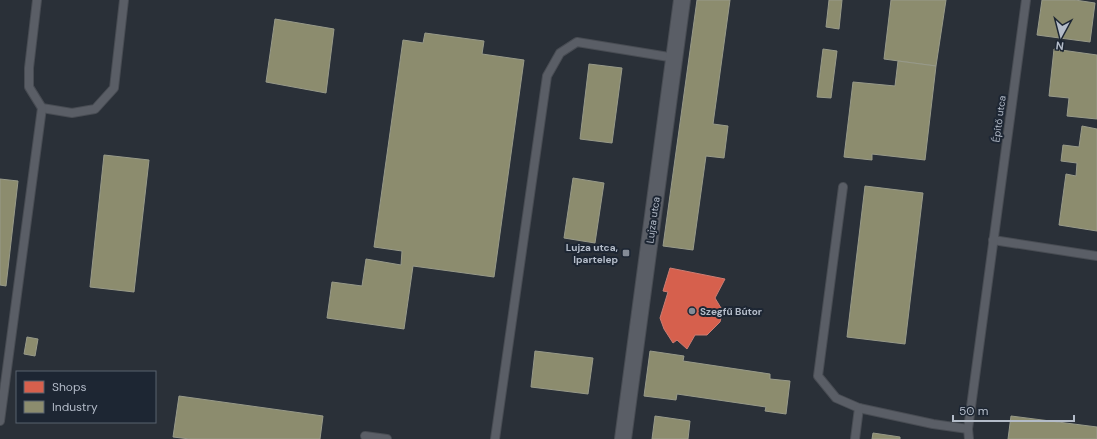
<svg xmlns="http://www.w3.org/2000/svg" width="1097" height="439" font-family="'DM Sans',sans-serif">
<style>
.shops{fill:#d6604d;stroke:#cc7c72}
.industry{fill:#8c8c6e;stroke:#989a89}
.lines{fill:none;stroke-linecap:round;stroke-linejoin:round}
.service-casing{stroke:#484c53;stroke-width:10}
.minor-casing{stroke:#484c53;stroke-width:18}
.service{stroke:#5a5e66;stroke-width:8}
.minor{stroke:#5a5e66;stroke-width:16}
.poi-dot{fill:#848b96;stroke:#1d2633;stroke-width:1.5}
.labels{text-anchor:middle;dominant-baseline:central;stroke-width:4;stroke-linejoin:round;paint-order:stroke}
.street-label{font-size:10px;fill:#b4bcc9;stroke:#1d2633}
.poi-label{font-size:10px;font-weight:bold;fill:#b4bcc9;stroke:#1d2633;text-anchor:end}
</style>
<rect width="100%" height="100%" fill="#2a3038"/>
<path class="shops" d="M 670,268 L 725,279 L 715,298 L 721,308 L 722,314 L 720,322 L 707,335 L 695,335 L 687,349 L 677,340 L 673,343 L 664,329 L 660,318 L 668,292 L 663,291 Z"/>
<g class="industry">
<path d="M 697,0 L 730,0 L 713,124 L 728,126 L 724,158 L 706,156 L 693,250 L 663,246 Z"/>
<path d="M 829,0 L 842,0 L 839,29 L 826,27 Z"/>
<path d="M 891,0 L 946,0 L 936,66 L 884,59 Z"/>
<path d="M 1042,0 L 1075,0 L 1095,3 L 1090,42 L 1037,35 Z"/>
<path d="M 275,19 L 334,29 L 326,93 L 266,82 Z"/>
<path d="M 425,33 L 484,41 L 482,54 L 524,60 L 494,277 L 413,266 L 404,329 L 327,318 L 332,282 L 362,286 L 366,259 L 401,265 L 402,251 L 374,247 L 403,40 L 423,43 Z"/>
<path d="M 823,49 L 837,51 L 831,98 L 817,97 Z"/>
<path d="M 1054,49 L 1097,55 L 1097,119 L 1067,116 L 1069,98 L 1049,96 Z"/>
<path d="M 898,61 L 936,66 L 925,160 L 872,154 L 872,160 L 844,157 L 853,82 L 895,86 Z"/>
<path d="M 589,64 L 622,68 L 612,143 L 580,139 Z"/>
<path d="M 1082,126 L 1097,129 L 1097,231 L 1059,225 L 1066,174 L 1076,176 L 1077,163 L 1061,161 L 1063,145 L 1079,147 Z"/>
<path d="M 104,155 L 149,160 L 134,292 L 90,287 Z"/>
<path d="M 573,178 L 604,183 L 595,243 L 564,238 Z"/>
<path d="M 0,179 L 18,181 L 6,286 L 0,285 Z"/>
<path d="M 865,186 L 923,193 L 905,344 L 847,337 Z"/>
<path d="M 27,337 L 38,339 L 35,356 L 24,354 Z"/>
<path d="M 535,351 L 593,358 L 588,394 L 531,387 Z"/>
<path d="M 650,351 L 684,356 L 683,361 L 770,374 L 770,379 L 790,381 L 786,414 L 765,411 L 766,407 L 677,394 L 676,400 L 644,396 Z"/>
<path d="M 179,396 L 323,416 L 320,439 L 190,439 L 173,437 Z"/>
<path d="M 655,416 L 690,421 L 688,439 L 652,439 Z"/>
<path d="M 1011,416 L 1097,427 L 1097,439 L 1008,439 Z"/>
<path d="M 873,433 L 900,437 L 900,439 L 872,439 Z"/>
</g>
<g class="lines">
<g class="service-casing">
<g id="service">
<path d="M 42,108 L 72,113 L 95,109 L 114,88 L 124,0"/>
<path d="M 843,187 L 818,376 L 836,398 L 859,408 L 933,424 L 968,429"/>
<path d="M 993,240 L 1097,256"/>
<path d="M 0,421 L 42,108 L 29,87 L 29,68 L 37,0"/>
<path d="M 365,436 L 387,439"/>
<path d="M 495,439 L 547,76 L 560,53 L 577,42 L 675,58"/>
<path d="M 855,439 L 859,408"/>
<path d="M 969,439 L 968,429 L 1026,0"/>
</g>
</g>
<g class="minor-casing">
<path id="minor" d="M 623,439 L 682,0"/>
</g>
<use href="#service" class="service"/>
<use href="#minor" class="minor"/>
</g>
<g class="poi-dot">
<rect x="622" y="249" width="8" height="8" rx="2"/>
<circle cx="692" cy="311" r="4"/>
</g>
<g class="labels">
<g class="street-label">
<text transform="translate(999 119) rotate(-82)">Építő utca</text>
<text transform="translate(653 220) rotate(-82)">Lujza utca</text>
</g>
<g class="poi-label">
<text x="618" y="247">Lujza utca,<tspan x="618" dy="12">Ipartelep</tspan></text>
<text x="700" y="311" text-anchor="start">Szegfű Bútor</text>
</g>
</g>
<rect x="16" y="371" width="140" height="52" fill="#1d2633" stroke="#59626f"/>
<rect x="24" y="381" width="20" height="12" fill="#d6604d" stroke="#59626f"/>
<text x="52" y="391" font-size="12" fill="#b4bcc9">Shops</text>
<rect x="24" y="401" width="20" height="12" fill="#8c8c6e" stroke="#59626f"/>
<text x="52" y="411" font-size="12" fill="#b4bcc9">Industry</text>
<g transform="translate(1061 36) rotate(187)" stroke="#1d2633" stroke-width="3" paint-order="stroke">
<path d="M0-3L7 15L0 10L-7 15Z" fill="#b4bcc9"/>
<text y="-6" font-size="11" font-weight="bold" text-anchor="middle" fill="#b4bcc9">N</text>
</g>
<path d="M953 415v6h121v-6" fill="none" stroke="#b4bcc9" stroke-width="2"/>
<text x="959" y="415" font-size="12" fill="#b4bcc9" stroke="#1d2633" stroke-width="3" paint-order="stroke">50 m</text>
</svg>
